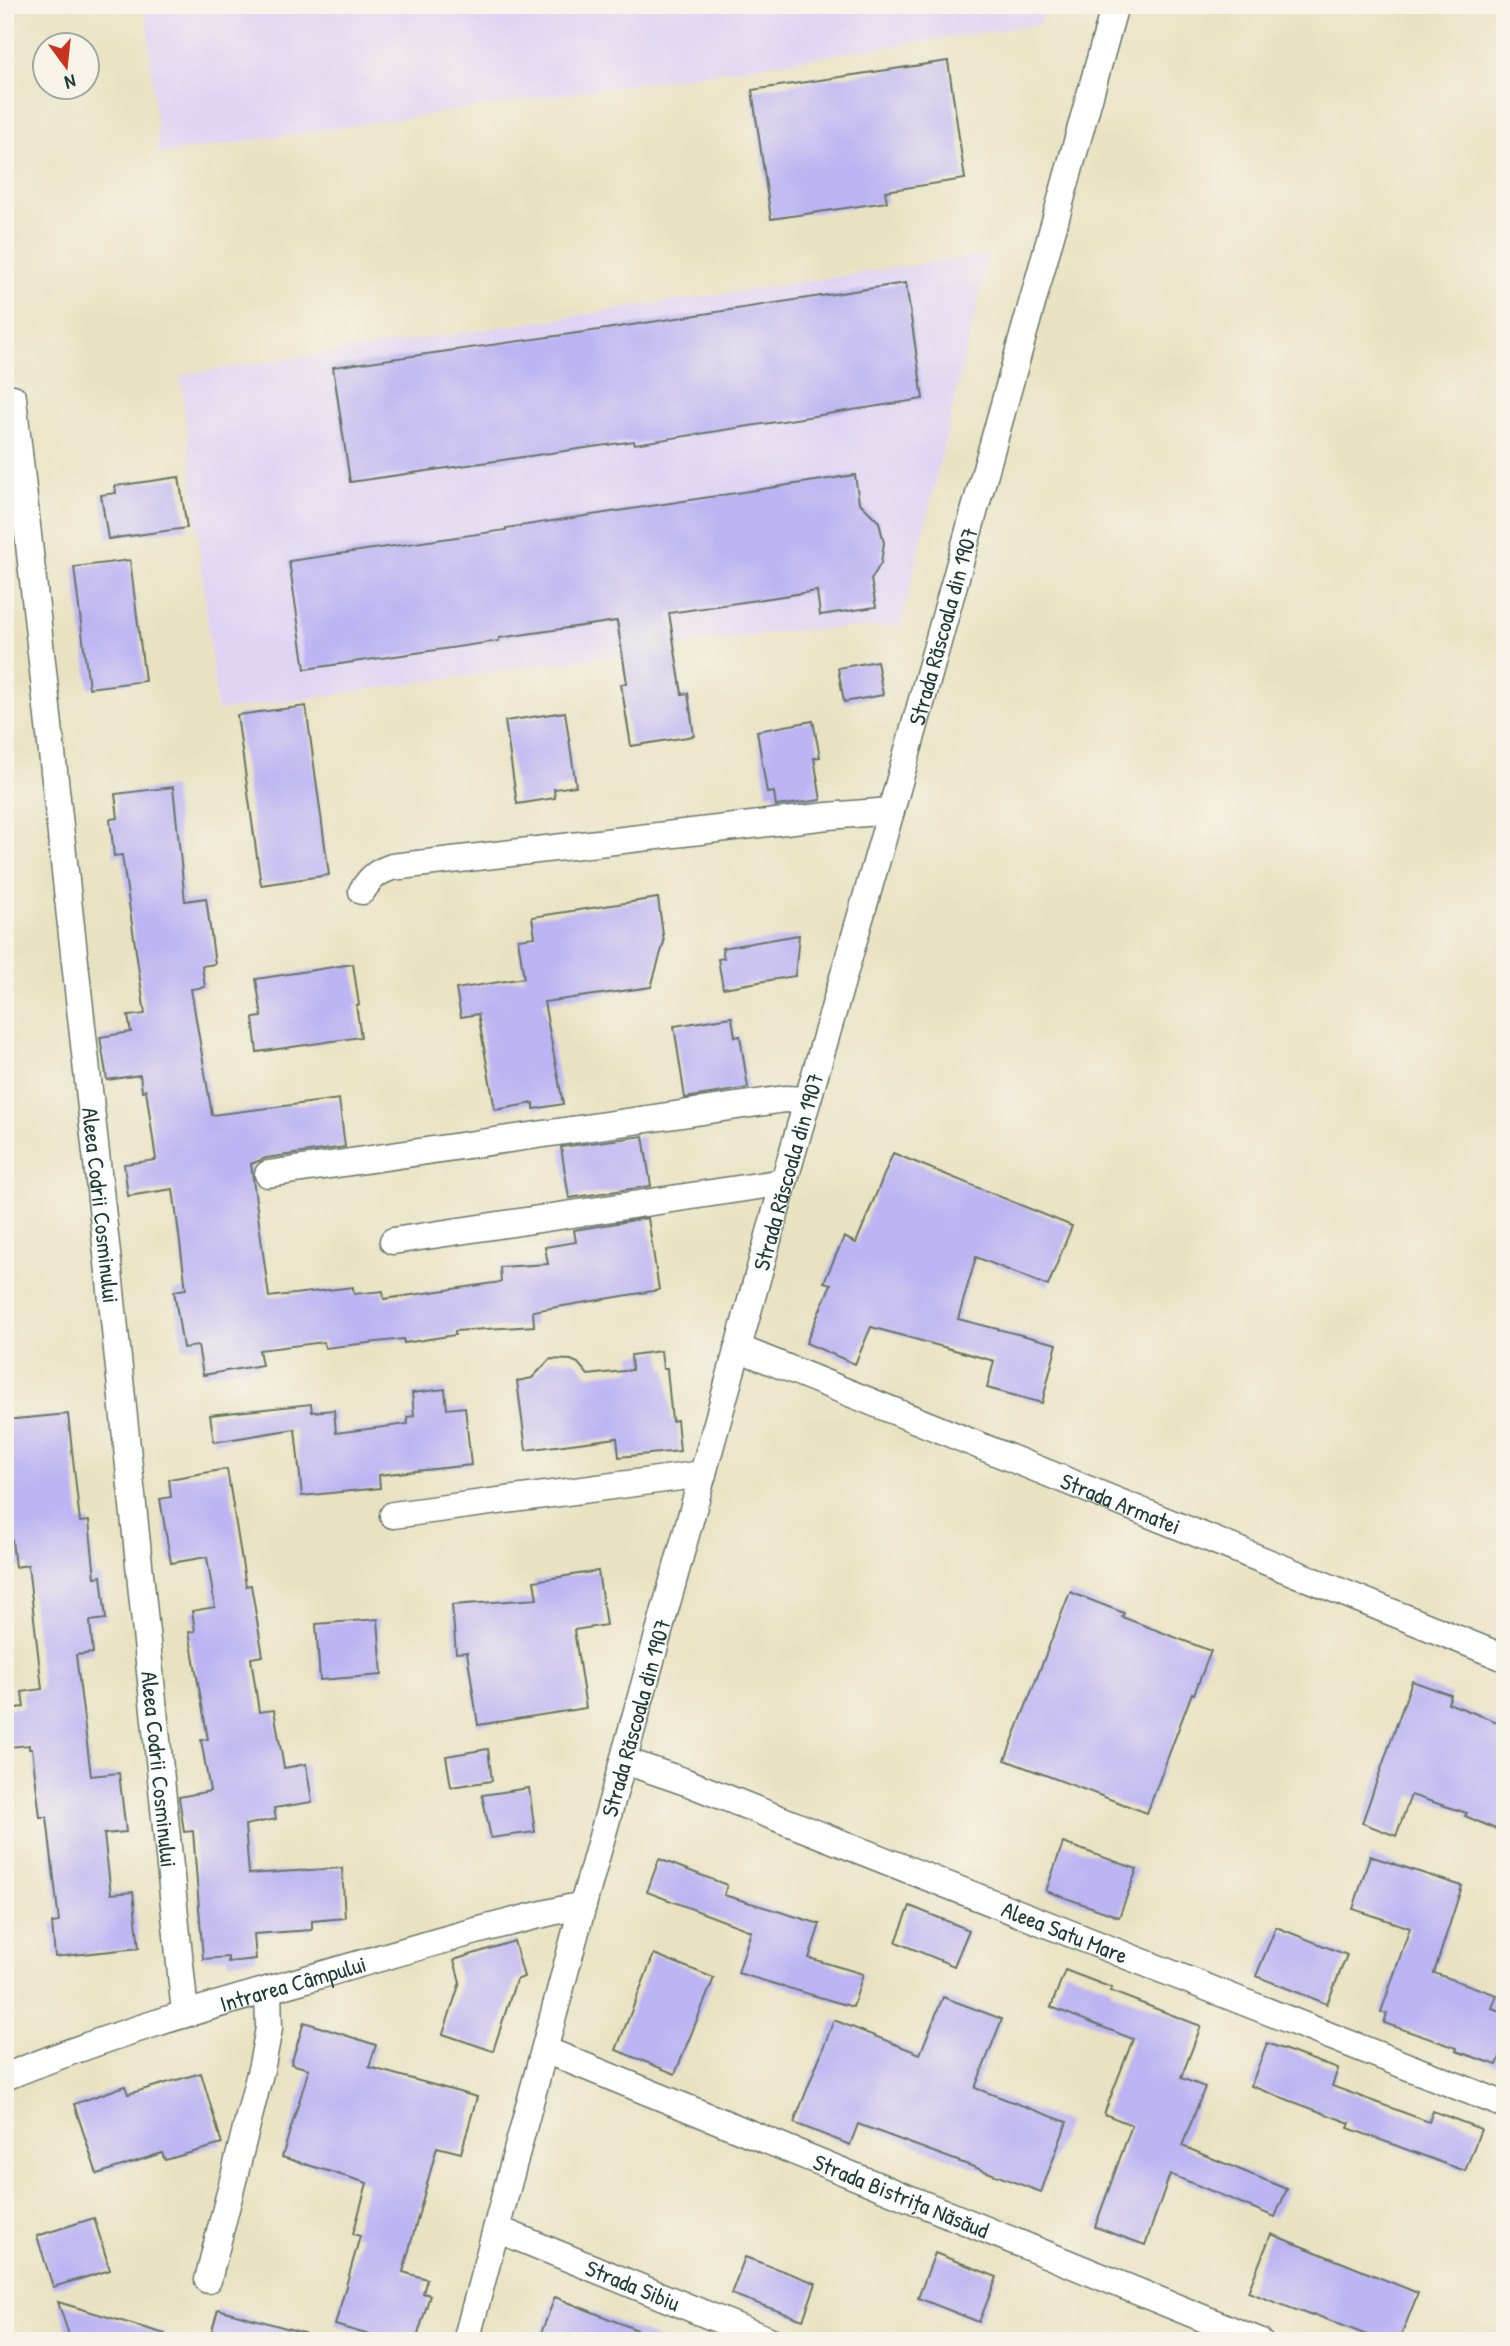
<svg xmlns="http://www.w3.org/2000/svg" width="1510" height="2346" font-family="'Patrick Hand',sans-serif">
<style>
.built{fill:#e0d4f4}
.building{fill:#bcb4f3}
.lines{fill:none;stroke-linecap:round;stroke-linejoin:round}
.minor-casing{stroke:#676;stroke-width:29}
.minor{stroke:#fff;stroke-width:26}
.labels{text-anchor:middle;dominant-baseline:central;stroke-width:5;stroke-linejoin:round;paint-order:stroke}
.street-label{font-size:23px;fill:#1f3d34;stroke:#f7f3e8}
</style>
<rect width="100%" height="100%" fill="#f7f3e8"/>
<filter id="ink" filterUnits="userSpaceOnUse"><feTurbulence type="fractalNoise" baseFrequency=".0143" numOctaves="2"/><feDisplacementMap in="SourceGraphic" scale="14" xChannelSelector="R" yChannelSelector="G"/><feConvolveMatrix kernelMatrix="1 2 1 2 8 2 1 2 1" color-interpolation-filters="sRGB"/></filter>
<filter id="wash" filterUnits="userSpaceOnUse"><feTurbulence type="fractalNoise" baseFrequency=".00686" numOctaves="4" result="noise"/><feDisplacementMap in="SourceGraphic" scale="28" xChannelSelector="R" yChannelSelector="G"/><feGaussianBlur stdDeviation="1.57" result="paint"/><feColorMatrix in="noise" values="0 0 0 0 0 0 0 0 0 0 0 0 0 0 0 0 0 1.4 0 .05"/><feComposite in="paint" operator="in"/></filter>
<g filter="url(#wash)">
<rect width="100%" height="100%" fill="#e9e2c2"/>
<g class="built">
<path d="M 146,5 L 1045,5 L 1040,24 L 159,154 Z"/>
<path d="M 989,254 L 901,626 L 794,630 L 217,711 L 181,375 Z"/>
</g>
<g id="blocks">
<g class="building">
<path d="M 948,61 L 965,179 L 885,191 L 887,202 L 771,219 L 752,90 Z"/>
<path d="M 906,283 L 923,399 L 635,444 L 634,441 L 350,482 L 333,367 L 599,330 Z"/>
<path d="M 855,475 L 859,502 L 879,522 L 884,543 L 881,563 L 871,580 L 876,607 L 820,615 L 817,591 L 669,613 L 682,694 L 688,693 L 694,736 L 631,746 L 621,684 L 627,683 L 617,621 L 499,638 L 499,641 L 305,669 L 289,561 L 506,530 L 506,528 Z"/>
<path d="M 179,477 L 187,528 L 108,539 L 101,495 L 116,493 L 115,486 Z"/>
<path d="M 130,560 L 145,681 L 89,688 L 74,567 Z"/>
<path d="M 877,661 L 883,695 L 844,702 L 838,668 Z"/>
<path d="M 306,706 L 329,875 L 261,885 L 237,715 Z"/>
<path d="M 565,712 L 576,786 L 554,789 L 555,798 L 517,804 L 505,721 Z"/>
<path d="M 813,721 L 820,757 L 814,758 L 821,800 L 776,806 L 774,792 L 767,793 L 757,731 Z"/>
<path d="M 173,787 L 185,901 L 206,898 L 215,964 L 202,966 L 205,987 L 191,989 L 212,1115 L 339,1099 L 345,1147 L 266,1158 L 251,1164 L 269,1297 L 353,1287 L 354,1294 L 383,1291 L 384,1299 L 501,1282 L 500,1267 L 548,1264 L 545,1247 L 576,1242 L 574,1230 L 648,1218 L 659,1290 L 533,1311 L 534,1326 L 455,1331 L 455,1335 L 404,1343 L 403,1339 L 325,1348 L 324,1342 L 259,1350 L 262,1365 L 203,1375 L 198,1346 L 183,1348 L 174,1291 L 186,1289 L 173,1189 L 128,1196 L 124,1164 L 156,1160 L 146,1090 L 142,1091 L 140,1075 L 107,1080 L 100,1037 L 131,1032 L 128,1016 L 145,1014 L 122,855 L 114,856 L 110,819 L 118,818 L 115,794 Z"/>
<path d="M 658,898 L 664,942 L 651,987 L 544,1002 L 563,1104 L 534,1109 L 534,1103 L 495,1110 L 478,1014 L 461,1017 L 456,989 L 524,978 L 518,939 L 535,937 L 532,917 Z"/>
<path d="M 799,935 L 795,976 L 723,988 L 718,959 L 724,958 L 722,948 Z"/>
<path d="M 353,964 L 359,1005 L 356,1005 L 361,1037 L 257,1052 L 253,1018 L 262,1017 L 256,979 Z"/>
<path d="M 732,1017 L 735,1037 L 740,1036 L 748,1088 L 685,1098 L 674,1026 Z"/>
<path d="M 643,1136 L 651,1186 L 569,1198 L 561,1147 Z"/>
<path d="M 893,1153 L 1072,1226 L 1048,1286 L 976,1257 L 958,1319 L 1057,1344 L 1042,1403 L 987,1388 L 994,1361 L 871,1327 L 855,1364 L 806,1343 L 831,1284 L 824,1282 L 844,1237 L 856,1243 Z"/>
<path d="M 661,1351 L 663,1369 L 667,1369 L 672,1421 L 677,1420 L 680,1451 L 619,1457 L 617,1438 L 526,1450 L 517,1381 L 532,1378 L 550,1359 L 571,1360 L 578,1363 L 588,1375 L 632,1370 L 631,1355 Z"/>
<path d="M 445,1389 L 447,1409 L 465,1407 L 471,1465 L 379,1475 L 380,1488 L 302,1496 L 295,1429 L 214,1442 L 210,1415 L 311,1404 L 312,1412 L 334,1410 L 336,1433 L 408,1424 L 407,1417 L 414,1416 L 412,1393 Z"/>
<path d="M 68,1414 L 80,1522 L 89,1521 L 95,1577 L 101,1576 L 106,1619 L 90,1621 L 93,1653 L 76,1655 L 91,1776 L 119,1773 L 126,1832 L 104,1834 L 111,1894 L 133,1892 L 139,1948 L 55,1957 L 52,1923 L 59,1922 L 47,1817 L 40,1817 L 32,1749 L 29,1749 L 29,1745 L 9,1747 L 5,1715 L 5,1709 L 24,1707 L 22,1692 L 42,1689 L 28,1565 L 15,1567 L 12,1540 L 5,1541 L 5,1420 Z"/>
<path d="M 227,1469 L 246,1586 L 251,1585 L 263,1656 L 251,1658 L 259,1712 L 274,1710 L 284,1768 L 306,1764 L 312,1802 L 274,1808 L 276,1819 L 245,1825 L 249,1874 L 342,1868 L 345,1918 L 312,1921 L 312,1930 L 254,1934 L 256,1959 L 228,1962 L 228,1957 L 203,1959 L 193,1831 L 184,1832 L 179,1797 L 210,1791 L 201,1740 L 208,1739 L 189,1632 L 195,1631 L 192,1611 L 215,1607 L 207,1557 L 171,1563 L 160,1499 L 171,1497 L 169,1479 Z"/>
<path d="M 598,1571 L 606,1625 L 574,1630 L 586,1708 L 478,1725 L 467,1652 L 456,1653 L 452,1605 L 537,1599 L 534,1581 Z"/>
<path d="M 1070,1592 L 1124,1613 L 1122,1617 L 1211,1651 L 1194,1694 L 1192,1693 L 1147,1813 L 1005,1760 Z"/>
<path d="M 378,1619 L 382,1675 L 320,1680 L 316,1624 Z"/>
<path d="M 1412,1681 L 1451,1695 L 1448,1703 L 1505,1725 L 1505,1833 L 1465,1816 L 1467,1813 L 1411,1795 L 1396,1836 L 1362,1823 Z"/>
<path d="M 488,1749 L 492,1781 L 451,1787 L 446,1756 Z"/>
<path d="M 529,1788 L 535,1832 L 491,1838 L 482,1795 Z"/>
<path d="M 1063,1843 L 1137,1869 L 1119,1917 L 1046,1891 Z"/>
<path d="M 1370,1856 L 1462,1886 L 1434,1973 L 1497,1995 L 1492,2008 L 1505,2012 L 1505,2044 L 1497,2065 L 1456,2051 L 1457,2048 L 1384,2023 L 1387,2014 L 1381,2012 L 1410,1928 L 1353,1909 Z"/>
<path d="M 659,1859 L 727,1885 L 724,1895 L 820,1924 L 809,1958 L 863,1974 L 853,2007 L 738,1973 L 751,1931 L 647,1892 Z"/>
<path d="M 910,1906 L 969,1930 L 954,1966 L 896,1942 Z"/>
<path d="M 1276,1927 L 1347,1955 L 1327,2004 L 1256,1976 Z"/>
<path d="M 514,1941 L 524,1977 L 516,1980 L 493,2051 L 443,2034 L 460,1982 L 454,1960 Z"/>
<path d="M 654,1954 L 714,1978 L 675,2074 L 616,2050 Z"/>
<path d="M 1065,1970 L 1112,1988 L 1110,1991 L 1201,2026 L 1181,2078 L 1205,2087 L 1182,2146 L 1287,2189 L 1275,2217 L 1170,2174 L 1145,2245 L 1095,2227 L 1132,2125 L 1104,2114 L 1133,2039 L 1051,2007 Z"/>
<path d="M 943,1997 L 1002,2019 L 975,2088 L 1067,2122 L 1041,2192 L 858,2124 L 850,2145 L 794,2123 L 834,2020 L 920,2054 Z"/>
<path d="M 304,2022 L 376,2045 L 369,2067 L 477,2097 L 461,2153 L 437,2147 L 403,2272 L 427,2279 L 423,2293 L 430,2295 L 416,2341 L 390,2341 L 335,2325 L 360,2236 L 353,2234 L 367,2183 L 282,2157 L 309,2069 L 291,2064 Z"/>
<path d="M 1267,2043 L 1338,2069 L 1332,2086 L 1429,2122 L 1433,2111 L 1481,2129 L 1465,2171 L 1348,2128 L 1350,2123 L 1251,2086 Z"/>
<path d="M 201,2073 L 222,2144 L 165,2160 L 162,2153 L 97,2174 L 74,2104 L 125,2086 L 128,2094 Z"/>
<path d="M 94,2218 L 110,2270 L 53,2287 L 37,2236 Z"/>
<path d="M 1271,2234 L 1418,2293 L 1399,2341 L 1382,2341 L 1313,2314 L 1312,2316 L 1248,2292 Z"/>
<path d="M 935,2253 L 997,2277 L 979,2322 L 918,2298 Z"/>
<path d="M 745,2257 L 816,2283 L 803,2320 L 731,2294 Z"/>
<path d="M 555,2297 L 662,2340 L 662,2341 L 538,2341 Z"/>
<path d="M 58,2302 L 165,2334 L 164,2341 L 71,2341 Z"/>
<path d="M 218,2309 L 304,2333 L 303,2341 L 209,2341 Z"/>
</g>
</g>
</g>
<g filter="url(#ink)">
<use href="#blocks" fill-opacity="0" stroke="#676" stroke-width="2"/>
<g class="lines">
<g class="minor-casing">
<g id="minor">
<path id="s1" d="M 13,398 L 110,1281 L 185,2013"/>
<path d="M 362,891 C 371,877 377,872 392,867 L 828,816 L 891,811"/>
<path d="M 268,1174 L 785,1099 L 807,1100"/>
<path d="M 393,1241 L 784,1182"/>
<path id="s2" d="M 738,1348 L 1505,1658"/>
<path d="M 393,1515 L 703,1474"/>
<path id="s3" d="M 625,1761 L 686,1782 L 1505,2105"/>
<path id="s4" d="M 545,2050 L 1259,2341"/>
<path id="s5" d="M 5,2077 C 107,2035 211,2006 317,1976 C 405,1951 494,1924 583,1905"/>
<path id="s6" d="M 497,2229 L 771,2341"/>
<path d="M 208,2280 L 262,2065 L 269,2028 L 268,1990"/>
<path id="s7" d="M 466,2341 L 583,1905 L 784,1182 L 891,811 L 1115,5"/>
</g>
</g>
<use href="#minor" class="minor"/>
</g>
</g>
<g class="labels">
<g class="street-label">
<text stroke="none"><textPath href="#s7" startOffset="1780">Strada Răscoala din 1907</textPath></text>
<text stroke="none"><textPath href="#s7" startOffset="1213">Strada Răscoala din 1907</textPath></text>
<text stroke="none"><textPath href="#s1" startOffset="812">Aleea Codrii Cosminului</textPath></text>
<text stroke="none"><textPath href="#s2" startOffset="413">Strada Armatei</textPath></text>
<text stroke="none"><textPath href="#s7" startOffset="646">Strada Răscoala din 1907</textPath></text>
<text stroke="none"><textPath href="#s1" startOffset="1379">Aleea Codrii Cosminului</textPath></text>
<text stroke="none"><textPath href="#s3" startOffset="472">Aleea Satu Mare</textPath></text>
<text stroke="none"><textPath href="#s5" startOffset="303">Intrarea Câmpului</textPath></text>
<text stroke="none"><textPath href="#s4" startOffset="385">Strada Bistrița Năsăud</textPath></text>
<text stroke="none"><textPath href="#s6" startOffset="147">Strada Sibiu</textPath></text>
</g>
</g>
<rect width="1510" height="2346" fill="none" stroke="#f7f3e8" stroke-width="28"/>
<g transform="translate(66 66) rotate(165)"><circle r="33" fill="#f7f3e8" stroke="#a1aaa0" stroke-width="2"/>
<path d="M0-5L12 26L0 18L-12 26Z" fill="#c8321e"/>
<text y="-10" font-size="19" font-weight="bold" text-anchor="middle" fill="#1f3d34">N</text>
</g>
</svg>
